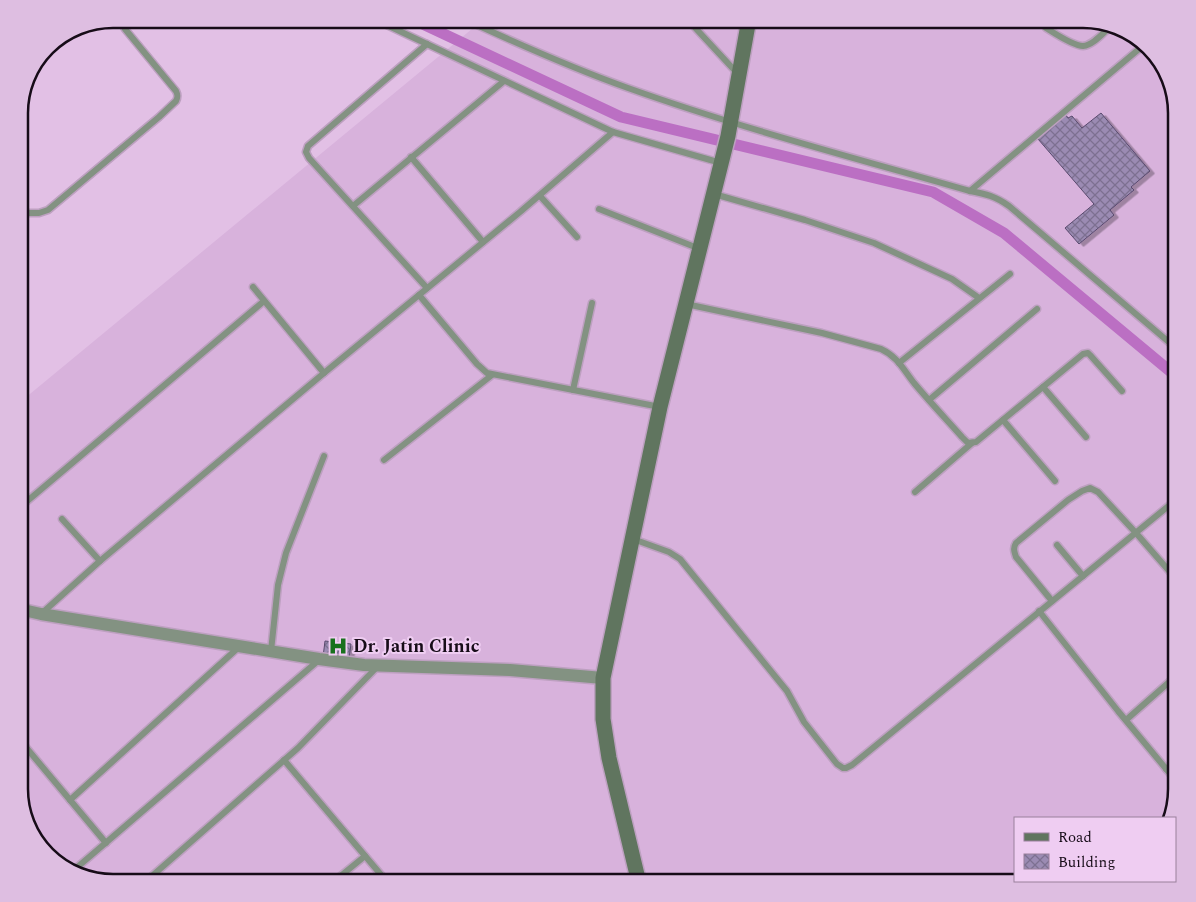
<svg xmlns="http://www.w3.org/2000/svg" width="1196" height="902" font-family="Spectral,serif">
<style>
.built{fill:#d8b2dc}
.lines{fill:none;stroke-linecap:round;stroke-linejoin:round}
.canal{stroke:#bb6fc3;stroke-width:11}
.building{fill:url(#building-cross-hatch);stroke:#58496d;filter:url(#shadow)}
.lane-casing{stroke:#bda0c0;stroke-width:9}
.street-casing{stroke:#bda0c0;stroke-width:15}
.secondary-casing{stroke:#bda0c0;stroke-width:18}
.lane{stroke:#839282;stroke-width:6}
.street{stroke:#839282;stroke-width:12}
.secondary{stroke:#60755f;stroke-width:15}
.labels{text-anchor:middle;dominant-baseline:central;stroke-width:4;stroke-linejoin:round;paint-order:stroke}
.poi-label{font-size:18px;font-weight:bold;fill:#170c18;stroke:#efcdf2;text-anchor:start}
.rim{fill:none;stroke:#170c18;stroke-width:2.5}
</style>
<defs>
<pattern id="building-cross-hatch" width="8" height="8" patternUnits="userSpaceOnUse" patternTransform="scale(1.25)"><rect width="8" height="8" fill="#9b8bb3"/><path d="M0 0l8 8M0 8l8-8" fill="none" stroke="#7d7091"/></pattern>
<filter id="shadow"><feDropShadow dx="4.5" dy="2.5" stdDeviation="0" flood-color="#0004"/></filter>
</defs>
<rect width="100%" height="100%" fill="#e2c0e5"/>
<path class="built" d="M 484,19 L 1084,19 L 1141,38 L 1168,71 L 1177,112 L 1177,790 L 1168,818 L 1015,818 L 1015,881 L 1095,881 L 1084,883 L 112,883 L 55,864 L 29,831 L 19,796 L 19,403 Z"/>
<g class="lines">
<path class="canal" d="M 412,19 L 621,117 L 933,192 L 1004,233 L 1177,377"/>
</g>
<g class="building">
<path d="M 1101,113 L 1150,171 L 1131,187 L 1134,190 L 1110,210 L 1114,215 L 1079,244 L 1065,228 L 1094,204 L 1038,139 L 1066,115 L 1068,118 L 1072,116 L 1082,128 Z"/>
<path d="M 325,641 L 351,644 L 349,659 L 323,657 Z"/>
</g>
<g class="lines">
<g class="lane-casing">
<g id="lane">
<path d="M 374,19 L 613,132 L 721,163"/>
<path d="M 464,19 C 518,44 572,68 628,88 C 740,128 855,158 970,191 C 986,194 995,196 1009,206 L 1177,349"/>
<path d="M 687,19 L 738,74"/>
<path d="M 1046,28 C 1054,33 1073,46 1083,46 C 1093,45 1102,34 1110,27"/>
<path d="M 427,44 L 308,146 L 306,152 L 309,158 L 427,288"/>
<path d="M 411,157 L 483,242"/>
<path d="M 970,191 L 1145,44"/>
<path d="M 714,194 L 805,220 L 874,243 L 952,279 L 979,298"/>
<path d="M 540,196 L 577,237"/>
<path d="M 353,206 L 504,81"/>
<path d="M 599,209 L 700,249"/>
<path d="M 19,218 L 28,213 L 39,213 L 48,210 L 159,117 L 176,101 C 178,97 178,95 176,91 L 125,29 L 122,24 L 124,19"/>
<path d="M 253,287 L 324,373"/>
<path d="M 419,295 L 477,364 L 487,373 L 660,407"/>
<path d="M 686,304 L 822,333 L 881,349 C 898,357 903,369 914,383 C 929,401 946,419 962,437 L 968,443 L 976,442 L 1083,354 L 1088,353 L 1090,355 L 1122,391"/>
<path d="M 899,363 L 1010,274"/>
<path d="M 1043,387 L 1086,437"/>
<path d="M 573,390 L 592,303"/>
<path d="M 929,400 L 1037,309"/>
<path d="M 1003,420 L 1055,481"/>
<path d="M 384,460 L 492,375"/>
<path d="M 915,492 L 972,443"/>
<path d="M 19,508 L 264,301"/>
<path d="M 62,519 L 100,561"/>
<path d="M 633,539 L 669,552 L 680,559 L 787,691 L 804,722 L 837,764 L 843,768 L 846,768 L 852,765 L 1177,499"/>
<path d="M 1057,545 L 1083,576"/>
<path d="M 1052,601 L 1016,557 C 1014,551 1013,548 1016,543 L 1068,500 L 1082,491 L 1090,488 L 1098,492 L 1136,533 L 1177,580"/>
<path d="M 1039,611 L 1118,711 L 1177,782"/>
<path d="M 41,614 L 100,561 L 324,373 L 520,212 L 613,132"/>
<path d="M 271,651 L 278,585 L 286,553 L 324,456"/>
<path d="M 1126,720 L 1176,676"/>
<path d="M 19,739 L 106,843"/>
<path d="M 284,760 L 388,883"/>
<path d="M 1166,769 L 1177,760"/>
<path d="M 70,800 L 239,647"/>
<path d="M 74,870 L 319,660"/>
<path d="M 144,883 L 298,748 L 378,666"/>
<path d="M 332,883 L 365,856"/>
<path d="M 979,883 L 989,883"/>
</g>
</g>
<g class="street-casing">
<path id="street" d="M 19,609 L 41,614 L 319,659 L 364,665 L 510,670 L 603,678"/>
</g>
<g class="secondary-casing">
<path id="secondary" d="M 639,883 L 609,758 L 603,719 L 603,678 L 660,407 L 728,136 L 749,19"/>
</g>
<use href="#lane" class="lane"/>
<use href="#street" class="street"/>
<use href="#secondary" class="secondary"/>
</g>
<defs>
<g id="hospital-bare" transform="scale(1.5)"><path d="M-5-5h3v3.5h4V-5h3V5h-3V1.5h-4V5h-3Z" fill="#18711d" stroke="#efcdf2" stroke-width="2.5" paint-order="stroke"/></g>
</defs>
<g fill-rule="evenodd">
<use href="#hospital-bare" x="338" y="646"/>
</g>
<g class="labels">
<g class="poi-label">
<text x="353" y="646">Dr. Jatin Clinic</text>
</g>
</g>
<path d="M0 0H1196V902H0ZM113 28H1083A85 85 0 0 1 1168 113V789A85 85 0 0 1 1083 874H113A85 85 0 0 1 28 789V113A85 85 0 0 1 113 28Z" fill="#debee1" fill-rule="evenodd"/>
<path class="rim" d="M113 28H1083A85 85 0 0 1 1168 113V789A85 85 0 0 1 1083 874H113A85 85 0 0 1 28 789V113A85 85 0 0 1 113 28Z"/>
<rect x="1014" y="817" width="162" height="65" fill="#efcdf2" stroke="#99809b"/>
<rect x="1024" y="833" width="25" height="8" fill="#60755f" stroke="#99809b"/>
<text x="1058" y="842" font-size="15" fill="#170c18">Road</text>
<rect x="1024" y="854" width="25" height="15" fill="url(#building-cross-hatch)" stroke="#99809b"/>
<text x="1058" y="867" font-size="15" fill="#170c18">Building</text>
</svg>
